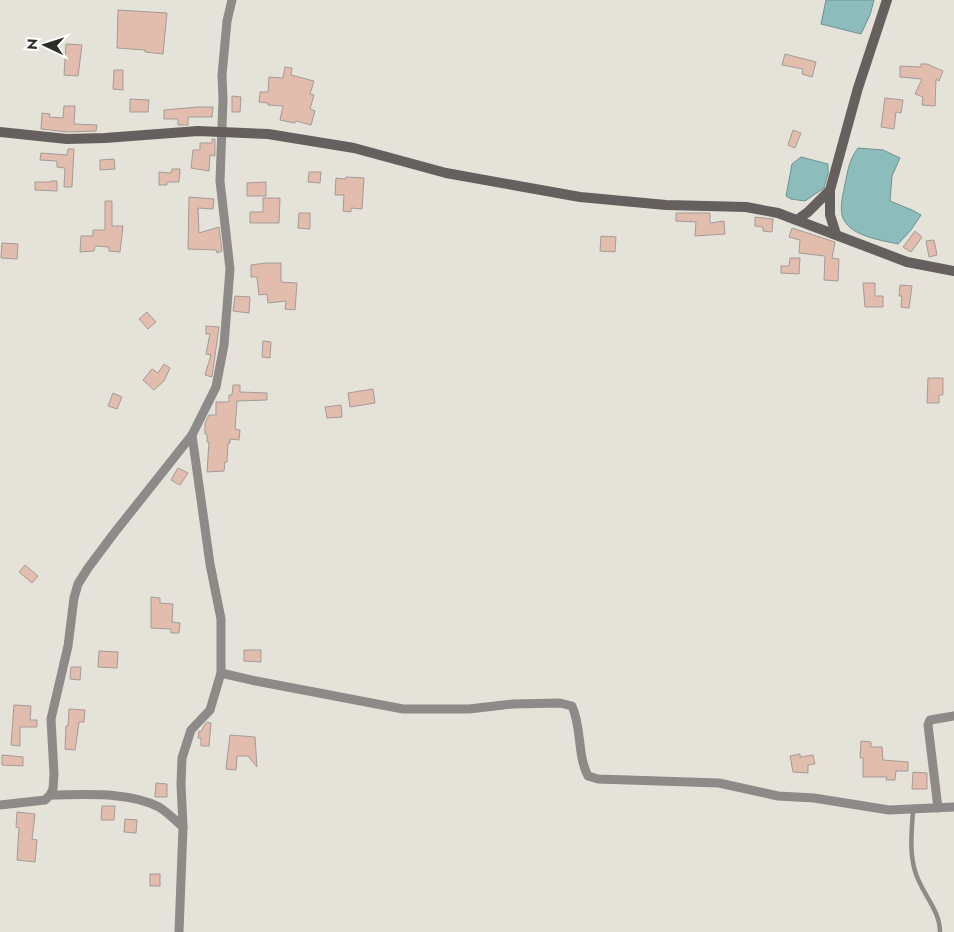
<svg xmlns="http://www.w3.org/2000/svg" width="954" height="932" font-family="Jost,sans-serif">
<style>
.water{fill:#8dbcbd;stroke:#709190}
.building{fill:#e2bcac;stroke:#a49b97}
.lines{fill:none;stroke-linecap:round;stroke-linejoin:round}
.lane{stroke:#8d8a87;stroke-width:4.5}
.street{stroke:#8d8a87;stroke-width:9}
.secondary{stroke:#65605d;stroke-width:10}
</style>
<rect width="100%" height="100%" fill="#e4e2d9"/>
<g class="water">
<path d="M 826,0 L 874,0 L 870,15 L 861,34 L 821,24 Z"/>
<path d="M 858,148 L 883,150 L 900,158 L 892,176 L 890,201 L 912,210 L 921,215 L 911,230 L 898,244 C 881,240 847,236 842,215 C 840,205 843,194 845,184 C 848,170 849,160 858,148 Z"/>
<path d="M 801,157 L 828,164 L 828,174 L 824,188 L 805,201 L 791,199 L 786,196 L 792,164 Z"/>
</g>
<g class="building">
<path d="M 118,10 L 167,13 L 163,54 L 145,52 L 145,50 L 117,48 Z"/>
<path d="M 66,44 L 82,45 L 78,76 L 64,75 Z"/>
<path d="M 785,54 L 816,62 L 812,77 L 802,74 L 803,69 L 782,65 Z"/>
<path d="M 921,64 L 927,64 L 943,71 L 939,81 L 936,79 L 935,106 L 922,105 L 923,97 L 915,94 L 922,79 L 900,77 L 900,66 L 921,67 Z"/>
<path d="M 285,67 L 292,68 L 291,75 L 314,81 L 310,94 L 314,95 L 310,109 L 315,111 L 311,125 L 296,121 L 295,123 L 280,120 L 283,106 L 268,105 L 268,103 L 259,102 L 260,92 L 268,92 L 269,77 L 283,78 Z"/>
<path d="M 114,70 L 123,70 L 123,90 L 113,89 Z"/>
<path d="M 232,96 L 241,97 L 240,112 L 232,112 Z"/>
<path d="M 885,98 L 903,100 L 901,113 L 896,112 L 894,129 L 881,127 Z"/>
<path d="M 130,99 L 149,100 L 148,112 L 130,112 Z"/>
<path d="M 64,106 L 75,106 L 74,124 L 97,125 L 96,131 L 67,132 L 41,129 L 42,113 L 50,114 L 49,117 L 63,118 Z"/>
<path d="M 198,107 L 213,107 L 212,117 L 188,117 L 188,125 L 178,125 L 178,119 L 164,119 L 164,110 Z"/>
<path d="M 793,130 L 801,133 L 795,148 L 788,145 Z"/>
<path d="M 212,139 L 215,139 L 215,156 L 210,155 L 209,171 L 191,168 L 193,150 L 200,150 L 200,143 L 212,143 Z"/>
<path d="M 68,149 L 74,149 L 72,187 L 64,187 L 65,168 L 57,167 L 57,161 L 40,160 L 41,153 L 67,155 Z"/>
<path d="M 114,159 L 115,169 L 100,170 L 100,160 Z"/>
<path d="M 172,169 L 180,169 L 179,182 L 167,182 L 167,185 L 159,185 L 159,172 L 171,173 Z"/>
<path d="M 309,172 L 321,172 L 320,183 L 308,182 Z"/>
<path d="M 346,177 L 364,178 L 362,209 L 351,208 L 351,212 L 343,211 L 344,195 L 335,195 L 336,178 L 345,179 Z"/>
<path d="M 50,181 L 57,181 L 57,191 L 35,190 L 35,182 L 50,182 Z"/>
<path d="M 266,182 L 266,196 L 247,196 L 247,183 Z"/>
<path d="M 189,197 L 214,199 L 213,209 L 198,208 L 199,233 L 219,227 L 222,251 L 217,253 L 216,250 L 188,249 Z"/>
<path d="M 263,198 L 280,198 L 279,223 L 250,223 L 250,212 L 263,212 Z"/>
<path d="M 105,201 L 112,201 L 112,226 L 123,226 L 120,252 L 109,251 L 109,247 L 95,246 L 94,251 L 80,252 L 81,236 L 93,236 L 93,230 L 105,230 Z"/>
<path d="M 299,213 L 310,213 L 310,229 L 298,228 Z"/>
<path d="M 676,213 L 710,213 L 710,223 L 724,221 L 725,234 L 695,236 L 696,222 L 676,221 Z"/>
<path d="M 755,217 L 773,219 L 772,232 L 763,231 L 763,227 L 755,226 Z"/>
<path d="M 792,228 L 835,242 L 832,258 L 839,259 L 838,281 L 824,280 L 825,256 L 799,253 L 800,240 L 789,237 Z"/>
<path d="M 915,231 L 922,237 L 911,252 L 903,247 Z"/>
<path d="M 601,236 L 616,237 L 615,252 L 600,251 Z"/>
<path d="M 934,240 L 937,255 L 929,257 L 926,241 Z"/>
<path d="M 2,243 L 18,244 L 17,259 L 1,258 Z"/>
<path d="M 790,258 L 800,258 L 799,274 L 781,273 L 781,266 L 789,266 Z"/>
<path d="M 266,263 L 281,263 L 281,282 L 297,283 L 295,310 L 285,309 L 286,301 L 268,303 L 267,294 L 259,295 L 257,277 L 251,277 L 251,265 Z"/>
<path d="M 863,283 L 875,283 L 875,296 L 883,296 L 883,307 L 865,307 Z"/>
<path d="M 900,285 L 912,286 L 909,308 L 901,307 L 902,296 L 899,296 Z"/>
<path d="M 235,296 L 250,297 L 249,313 L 233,311 Z"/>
<path d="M 147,312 L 156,322 L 148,329 L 139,319 Z"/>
<path d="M 206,326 L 219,327 L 212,377 L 205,375 L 211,355 L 206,354 L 210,334 L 206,334 Z"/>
<path d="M 263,341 L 271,342 L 270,358 L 262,357 Z"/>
<path d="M 164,364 L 170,368 L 164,381 L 154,390 L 143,380 L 152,369 L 158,373 Z"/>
<path d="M 928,378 L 943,378 L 943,395 L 939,395 L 939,403 L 927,403 Z"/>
<path d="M 233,385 L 240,385 L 240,392 L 267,393 L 267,400 L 237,401 L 235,429 L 240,430 L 239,440 L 230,439 L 230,443 L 228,443 L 227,462 L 225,462 L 224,471 L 207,472 L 209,442 L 207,442 L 207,434 L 205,434 L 205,423 L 209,415 L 216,415 L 216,402 L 229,402 L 229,395 L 232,395 Z"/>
<path d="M 373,389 L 375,403 L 350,407 L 348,393 Z"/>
<path d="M 113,393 L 122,397 L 117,409 L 108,406 Z"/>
<path d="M 341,405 L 342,417 L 327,418 L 325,407 Z"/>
<path d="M 178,468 L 188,473 L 180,485 L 171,480 Z"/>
<path d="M 25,565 L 38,576 L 32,583 L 19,572 Z"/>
<path d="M 151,597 L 160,598 L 160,603 L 173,604 L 172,622 L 180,623 L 179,633 L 171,633 L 171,629 L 151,628 Z"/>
<path d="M 244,650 L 261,650 L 261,662 L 244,661 Z"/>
<path d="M 99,651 L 118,652 L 117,668 L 98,667 Z"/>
<path d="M 71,667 L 81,667 L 80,680 L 70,679 Z"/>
<path d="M 14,705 L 31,706 L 30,720 L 37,720 L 37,727 L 20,727 L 20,746 L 11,745 Z"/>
<path d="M 69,709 L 85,710 L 84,722 L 79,722 L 75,750 L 65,749 L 66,726 L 68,726 Z"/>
<path d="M 207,722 L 211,723 L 209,746 L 201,746 L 201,738 L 198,738 L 199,731 L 202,731 L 203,727 Z"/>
<path d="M 230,735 L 255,737 L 257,767 L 248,756 L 237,756 L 236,770 L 226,769 Z"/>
<path d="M 861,741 L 871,742 L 871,747 L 882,747 L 883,760 L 908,762 L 908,771 L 896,771 L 895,780 L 886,780 L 887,777 L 863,777 L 863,758 L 860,758 Z"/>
<path d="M 800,754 L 800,757 L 813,755 L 815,764 L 808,765 L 808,773 L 793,772 L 790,756 Z"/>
<path d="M 2,755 L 23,757 L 23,766 L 2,765 Z"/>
<path d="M 913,772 L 927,773 L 927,789 L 912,789 Z"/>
<path d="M 156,783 L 167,784 L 167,797 L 155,797 Z"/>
<path d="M 102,806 L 115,806 L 114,820 L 101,820 Z"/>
<path d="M 17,812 L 35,814 L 32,839 L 37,840 L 35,862 L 17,860 L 19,828 L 16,827 Z"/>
<path d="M 125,819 L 137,820 L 136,833 L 124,832 Z"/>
<rect x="150" y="874" width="10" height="12"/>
</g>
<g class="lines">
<path class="lane" d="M 913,809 C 912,830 909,851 915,871 C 921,893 940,909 940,932"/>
<g class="street">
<path d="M 221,673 L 256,681 L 403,709 L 469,709 L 513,704 L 560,703 L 572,706 C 582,728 577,755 588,776 L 598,779 L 719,783 L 778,796 L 814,798 L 889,810 L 954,807"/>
<path d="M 50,795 C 83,795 129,791 159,807 C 167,812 175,820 183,827"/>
<path d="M 0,805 L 45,800 L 50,795 L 53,789 L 54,774 L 51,719 L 68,646 L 74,598 L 78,584 L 88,568 L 115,532 L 192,435 L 216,387 L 224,345 L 230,269 L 220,181 L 223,99 L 222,75 L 227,21 L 232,0"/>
<path d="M 938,808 L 928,725 L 930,720 L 954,716"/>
<path d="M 179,932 L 183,827 L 181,784 L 182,758 L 191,730 L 210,710 L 221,673 L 221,619 L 210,564 L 192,435"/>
</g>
<g class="secondary">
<path d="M 0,132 L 67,139 L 105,138 L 198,131 L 268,134 L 354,148 L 446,173 L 580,197 L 666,205 L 746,207 L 778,213 L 907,262 L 954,271"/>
<path d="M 797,220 L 808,212 L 830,190"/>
<path d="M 836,234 L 830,215 L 830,190 L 858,88 L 887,0"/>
</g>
</g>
<g transform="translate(45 45) rotate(274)" stroke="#ffffff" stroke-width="4" paint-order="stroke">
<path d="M0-4L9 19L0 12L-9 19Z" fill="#2d2c28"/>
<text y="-8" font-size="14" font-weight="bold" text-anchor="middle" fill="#2d2c28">N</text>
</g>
</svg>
